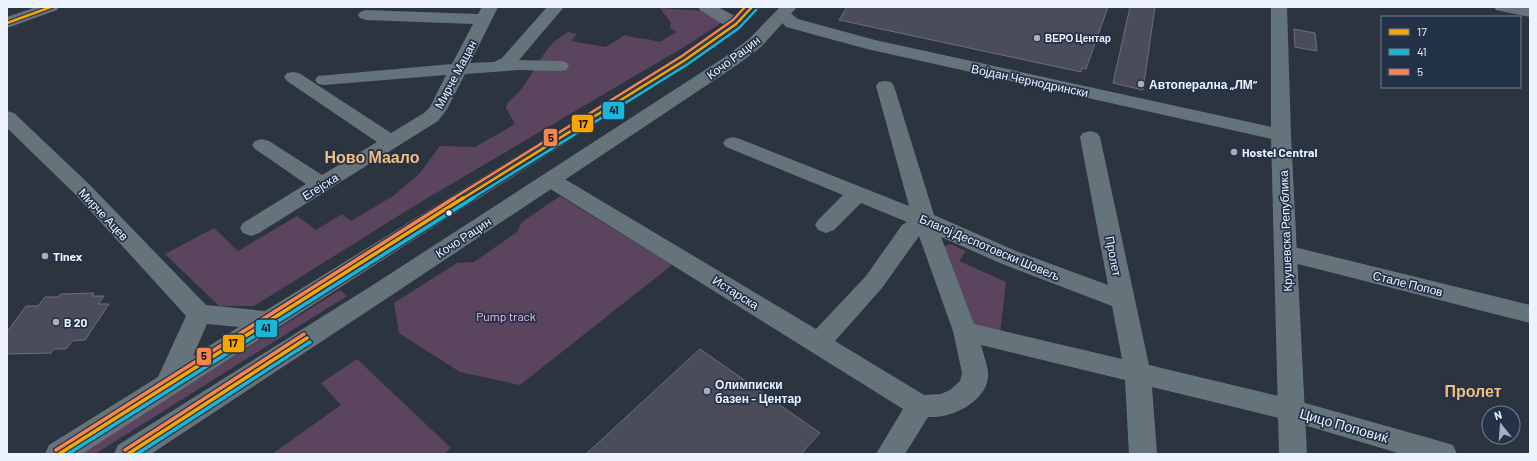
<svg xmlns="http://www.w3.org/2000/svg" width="1537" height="461" font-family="Barlow,sans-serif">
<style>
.green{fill:#5b445d}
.building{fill:#4a4c59;stroke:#6c6f7a}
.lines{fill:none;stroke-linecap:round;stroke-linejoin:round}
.minor{fill:#65747b;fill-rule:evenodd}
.tertiary{fill:#65747b;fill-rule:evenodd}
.bus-1-far1-casing{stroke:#243248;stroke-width:5}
.bus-1-casing{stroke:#243248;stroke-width:6}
.bus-2-far1-casing{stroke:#243248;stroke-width:5}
.bus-2-casing{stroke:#243248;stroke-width:6}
.bus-3-far1-casing{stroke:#243248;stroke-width:5}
.bus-3-casing{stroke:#243248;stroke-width:6}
.bus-1-far1{stroke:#f7a600;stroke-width:2.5}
.bus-1{stroke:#f7a600;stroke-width:3.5}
.bus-2-far1{stroke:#1ab6d8;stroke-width:2.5}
.bus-2{stroke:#1ab6d8;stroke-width:3.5}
.bus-3-far1{stroke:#f8844c;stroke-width:2.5}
.bus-3{stroke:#f8844c;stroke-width:3.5}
.poi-dot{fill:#a9b0bc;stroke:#243248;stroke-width:1.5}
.bus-dot{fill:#ecf3ff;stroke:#243248;stroke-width:1.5}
.labels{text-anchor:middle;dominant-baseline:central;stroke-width:3.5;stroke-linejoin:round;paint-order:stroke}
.far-poi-label{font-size:10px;font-weight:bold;fill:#ecf3ff;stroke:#243248;text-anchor:start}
.street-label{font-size:12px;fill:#ecf3ff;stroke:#243248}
.poi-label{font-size:12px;font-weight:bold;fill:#ecf3ff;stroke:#243248;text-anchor:start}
.park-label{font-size:12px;fill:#f8bef5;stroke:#243248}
.near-street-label{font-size:14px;fill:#ecf3ff;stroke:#243248}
.district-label{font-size:16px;font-weight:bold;fill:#f1be7e;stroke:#243248}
.line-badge{stroke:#243248;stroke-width:1.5}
.pale-badge-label{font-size:11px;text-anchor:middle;font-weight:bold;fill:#111}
</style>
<rect width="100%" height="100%" fill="#2c3440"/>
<g class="green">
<path d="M 660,8 L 703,11 L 720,18 L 721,23 L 684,47 L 419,203 L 254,306 L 219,306 L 165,254 L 214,228 L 238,251 L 297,216 L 316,230 L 342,214 L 351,221 L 393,196 L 419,174 L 440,146 L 475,147 L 515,124 L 506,108 L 508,102 C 527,89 535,63 551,45 C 555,40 563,36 568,32 L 577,34 L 571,41 L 606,47 L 625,35 C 637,39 648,38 659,42 L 677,32 L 670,28 L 671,23 Z"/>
<path d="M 560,196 L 672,265 L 520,385 L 460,372 L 399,333 L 394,303 L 457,263 L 474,262 L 517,232 L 522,222 Z"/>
<path d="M 950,244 L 966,251 L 959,261 L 1006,282 L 1000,334 L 970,327 L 942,247 Z"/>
<path d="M 340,290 L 347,296 L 95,454 L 79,454 Z"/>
<path d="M 357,359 L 451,448 L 444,454 L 272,454 L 341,405 L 321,383 Z"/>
</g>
<g class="building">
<path d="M 847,7 L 1108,7 L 1086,69 L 1082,68 L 1081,72 L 839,20 Z"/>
<path d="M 1130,7 L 1155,7 L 1143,90 L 1113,83 Z"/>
<path d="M 1294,29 L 1315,33 L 1317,51 L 1295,47 Z"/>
<path d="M 94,293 L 92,296 L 104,296 L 98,304 L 109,304 L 85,340 L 72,341 L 66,349 L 54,349 L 51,353 L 7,354 L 7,332 L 26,306 L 38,306 L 45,297 L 58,297 L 61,294 Z"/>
<path d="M 700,349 L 820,433 L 801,454 L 586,454 Z"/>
</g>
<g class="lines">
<g class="minor">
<path d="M 482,7 L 498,7 L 470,63 L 494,62 L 502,58 L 547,7 L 564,7 L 519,60 L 560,61 L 566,62 L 569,66 L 566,70 L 560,71 L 519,70 L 465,74 L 447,109 L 438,121 L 259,233 L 251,236 L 243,233 L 240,228 L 243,223 L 306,184 L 255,149 L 252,145 L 255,141 L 262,139 L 269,141 L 322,175 L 377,142 L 287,81 L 284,77 L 287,73 L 293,72 L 299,73 L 391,133 L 424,113 L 430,107 L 446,75 L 324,85 L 318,84 L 315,80 L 318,76 L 452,64 L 473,24 L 366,20 L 360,18 L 358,15 L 360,12 L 366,10 L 478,14 Z"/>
<path d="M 698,7 L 718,7 L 742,20 L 744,24 L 742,28 C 728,31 712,17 700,10 Z"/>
<path d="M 783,10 L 789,12 L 798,19 L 875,40 L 1281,129 L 1288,131 L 1291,135 L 1288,139 L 1281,141 L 867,49 L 786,27 L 775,15 L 777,12 Z"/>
<path d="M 885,81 L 891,82 L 894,86 L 934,215 L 1016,251 L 1108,285 L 1080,137 L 1083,133 L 1090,131 L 1097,133 L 1100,137 L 1149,365 L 1291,399 L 1443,442 L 1453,445 L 1457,454 L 1401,454 L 1291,421 L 1152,387 L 1157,454 L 1129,454 L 1125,380 L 981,345 C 983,353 987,363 988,372 C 990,396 963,412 943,416 C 938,417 933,417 928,417 L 905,454 L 876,454 L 903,409 L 544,185 L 541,180 L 544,175 L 551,173 L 558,175 L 816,329 L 866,276 L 902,225 L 907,222 L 861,203 L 834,230 L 826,233 L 818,230 L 815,225 L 818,220 L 843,195 L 726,147 L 723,143 L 726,139 L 733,137 L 740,139 L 909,206 L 876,86 L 879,82 ZM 919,236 L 953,331 L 962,373 L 960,381 L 950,390 L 941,394 L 924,395 L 835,341 L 882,288 ZM 941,237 L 1000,263 L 1112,306 L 1122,359 L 974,324 Z"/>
<path d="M 1286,245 L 1530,305 L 1530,323 L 1278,259 L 1275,253 L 1278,247 Z"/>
</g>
<g class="tertiary">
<path d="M 36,7 L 59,7 L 57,10 L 7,28 L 7,17 Z"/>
<path d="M 743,7 L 760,7 L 742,28 L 691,64 L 460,210 L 82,454 L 45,454 L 49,445 L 158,377 L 186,316 L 76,195 L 7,128 L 7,111 L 14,113 L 90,185 L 206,305 L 265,311 L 679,56 L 730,20 ZM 207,324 L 239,327 L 193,356 Z"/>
<path d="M 780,7 L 797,7 L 761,47 L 737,65 L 392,295 L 151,454 L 114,454 L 118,445 L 376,283 L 725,57 L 749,39 Z"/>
<path d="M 1271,7 L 1287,7 L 1291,135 L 1307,454 L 1279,454 L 1271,135 Z"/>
<path d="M 1494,7 L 1530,7 L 1530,17 L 1496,10 Z"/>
</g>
<g class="bus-1-far1-casing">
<g id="bus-1-far1">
<path d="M 7,23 L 51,7"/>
<path d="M 462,199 L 685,60 L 736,24 L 752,7"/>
</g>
</g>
<g class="bus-1-casing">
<g id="bus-1">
<path d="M 59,454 L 463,198"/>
<path d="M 128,454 L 307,338"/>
</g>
</g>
<g class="bus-2-far1-casing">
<path id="bus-2-far1" d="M 471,199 L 688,64 L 739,28 L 756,10"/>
</g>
<g class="bus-2-casing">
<g id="bus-2">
<path d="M 68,454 L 473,198"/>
<path d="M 137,454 L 310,342"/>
</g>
</g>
<g class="bus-3-far1-casing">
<path id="bus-3-far1" d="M 452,199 L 682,56 L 733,20 L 745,7"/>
</g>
<g class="bus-3-casing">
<g id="bus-3">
<path d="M 56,450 L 454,198"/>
<path d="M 125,450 L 304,334"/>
</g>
</g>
<use href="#bus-1-far1" class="bus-1-far1"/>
<use href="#bus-1" class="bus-1"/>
<use href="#bus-2-far1" class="bus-2-far1"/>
<use href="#bus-2" class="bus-2"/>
<use href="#bus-3-far1" class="bus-3-far1"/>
<use href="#bus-3" class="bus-3"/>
</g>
<g class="poi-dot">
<circle cx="1037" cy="38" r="4"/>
<circle cx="1141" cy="84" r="4"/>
<circle cx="1234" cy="152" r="4"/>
<circle cx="45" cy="256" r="4"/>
<circle cx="56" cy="322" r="4"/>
<circle cx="707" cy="391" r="4"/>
</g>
<circle class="bus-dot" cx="449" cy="213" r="3.5"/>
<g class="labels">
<g class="far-poi-label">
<text x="1045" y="38">ВЕРО Центар</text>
</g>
<g class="street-label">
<text transform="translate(733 57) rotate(-37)">Кочо Рацин</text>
<text transform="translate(455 74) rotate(-62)">Мирче Мацан</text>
<text transform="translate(1030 80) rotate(12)">Војдан Чернодрински</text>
<text transform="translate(320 186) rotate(-32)">Егејска</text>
<text transform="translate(104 214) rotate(47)">Мирче Ацев</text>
<text transform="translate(1285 231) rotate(-92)">Крушевска Република</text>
<text transform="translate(463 237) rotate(-33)">Кочо Рацин</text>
<text transform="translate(990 247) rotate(23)">Благој Деспотовски Шовељ</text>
<text transform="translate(1114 256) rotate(79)">Пролет</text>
<text transform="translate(1408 283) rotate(14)">Стале Попов</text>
<text transform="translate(736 292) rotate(32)">Истарска</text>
</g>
<g class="poi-label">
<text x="1149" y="84">Автоперална „ЛМ“</text>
<text x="1242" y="152">Hostel Central</text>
<text x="53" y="256">Tinex</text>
<text x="64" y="322">B 20</text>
<text x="715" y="384">Олимписки<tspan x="715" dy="14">базен - Центар</tspan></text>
</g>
<g class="park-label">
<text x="506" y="316">Pump track</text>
</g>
<g class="near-street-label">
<text transform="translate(1344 425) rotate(16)">Цицо Поповиќ</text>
</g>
<g class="district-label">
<text x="372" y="156">Ново Маало</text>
<text x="1473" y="390">Пролет</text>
</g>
</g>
<g class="line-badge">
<rect x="602" y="101" width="23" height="19" rx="4" fill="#1ab6d8"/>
<rect x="571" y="114" width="23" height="19" rx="4" fill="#f7a600"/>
<rect x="543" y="128" width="15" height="19" rx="4" fill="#f8844c"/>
<rect x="255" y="319" width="23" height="19" rx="4" fill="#1ab6d8"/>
<rect x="222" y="334" width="23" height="19" rx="4" fill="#f7a600"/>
<rect x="196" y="347" width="16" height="19" rx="4" fill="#f8844c"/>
</g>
<g class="pale-badge-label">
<text x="614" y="114">41</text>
<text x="583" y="128">17</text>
<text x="551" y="142">5</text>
<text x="266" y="332">41</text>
<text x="233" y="347">17</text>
<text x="204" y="360">5</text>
</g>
<rect width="1537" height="461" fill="none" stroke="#ecf3ff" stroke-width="16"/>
<rect x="1381" y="16" width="140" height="72" fill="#243248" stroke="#747f91"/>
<rect x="1389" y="29" width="20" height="6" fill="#f7a600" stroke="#747f91"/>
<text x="1417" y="36" font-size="12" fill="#ecf3ff">17</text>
<rect x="1389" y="49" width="20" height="6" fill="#1ab6d8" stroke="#747f91"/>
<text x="1417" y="56" font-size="12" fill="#ecf3ff">41</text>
<rect x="1389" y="69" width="20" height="6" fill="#f8844c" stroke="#747f91"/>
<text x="1417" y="76" font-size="12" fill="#ecf3ff">5</text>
<g transform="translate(1501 425) rotate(343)"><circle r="19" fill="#243248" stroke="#747f91"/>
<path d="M0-3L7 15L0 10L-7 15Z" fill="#a9b0bc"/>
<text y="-6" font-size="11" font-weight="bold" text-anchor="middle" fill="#ecf3ff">N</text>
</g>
</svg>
